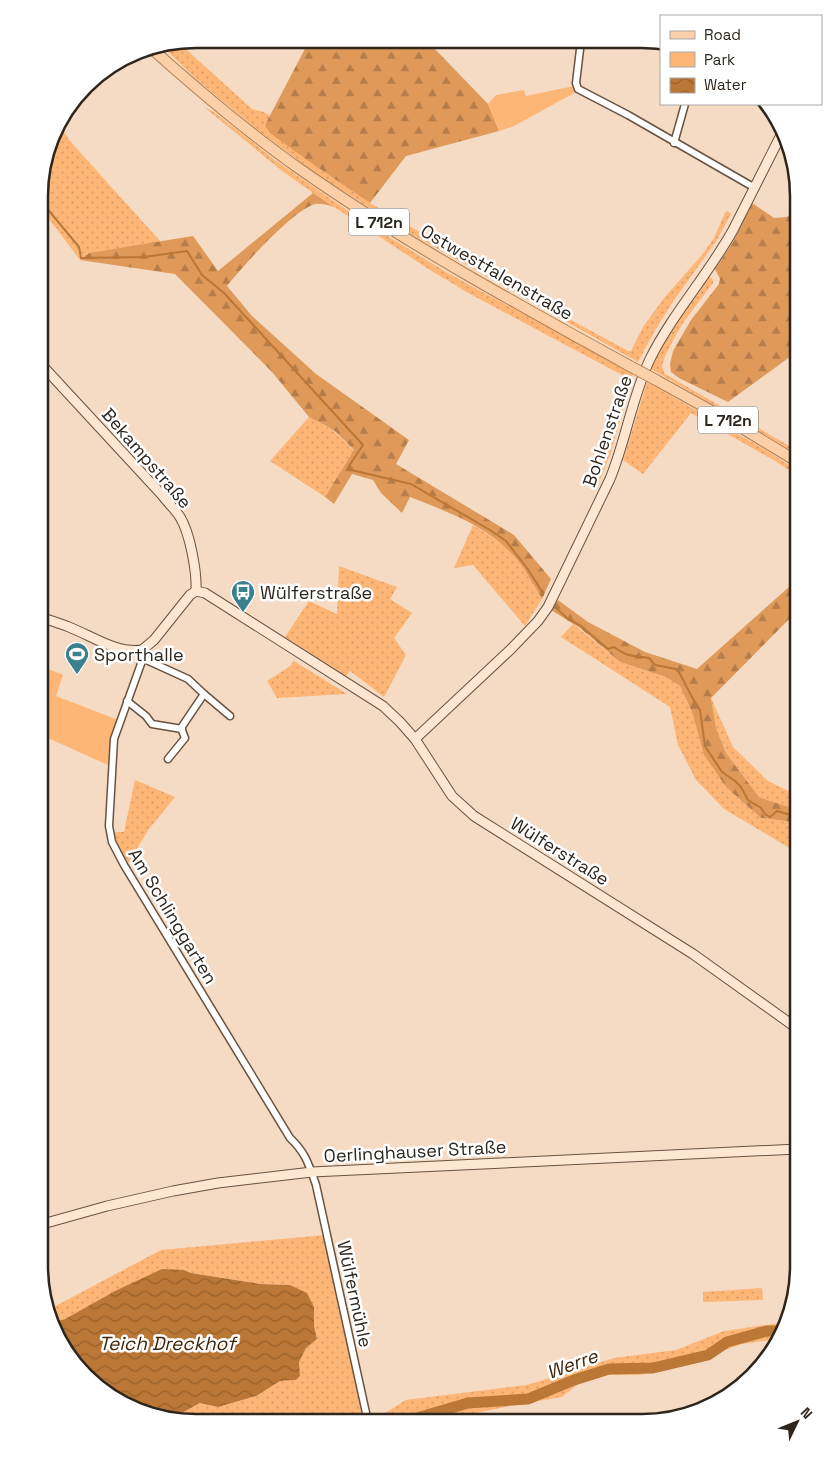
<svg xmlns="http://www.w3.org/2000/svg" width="837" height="1462" font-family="'Space Grotesk',sans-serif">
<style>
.grass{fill:url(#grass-dots)}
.forest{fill:url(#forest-firs)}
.park{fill:#feb677}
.water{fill:url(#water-waves)}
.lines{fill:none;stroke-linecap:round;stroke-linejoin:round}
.stream{stroke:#ba7735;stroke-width:2}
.river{stroke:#ba7735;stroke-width:11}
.street-casing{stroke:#69523f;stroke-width:9}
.secondary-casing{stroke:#69523f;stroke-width:11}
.primary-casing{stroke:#b17f50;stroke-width:12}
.street{stroke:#fff;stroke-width:6}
.secondary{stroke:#fde7d3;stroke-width:9}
.primary{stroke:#fbcfa7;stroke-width:10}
.primary-bridge-casing{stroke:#b17f50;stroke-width:12;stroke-linecap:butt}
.primary-bridge{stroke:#fbcfa7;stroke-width:10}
.labels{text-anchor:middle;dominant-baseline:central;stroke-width:5;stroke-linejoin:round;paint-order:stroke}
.shield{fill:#fff;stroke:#6d6660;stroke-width:1}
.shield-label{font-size:16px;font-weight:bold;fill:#2e251c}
.street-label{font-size:18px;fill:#2e251c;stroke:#fff}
.poi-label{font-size:18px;fill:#2e251c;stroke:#fff;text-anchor:start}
.water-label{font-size:19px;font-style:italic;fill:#3f2407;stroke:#fff}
.rim{fill:none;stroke:#2e251c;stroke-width:2.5}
</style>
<defs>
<pattern id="grass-dots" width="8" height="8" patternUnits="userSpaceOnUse" patternTransform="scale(1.25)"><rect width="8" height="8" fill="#feb677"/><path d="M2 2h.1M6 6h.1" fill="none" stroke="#da9c66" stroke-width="1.8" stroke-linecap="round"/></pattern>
<pattern id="forest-firs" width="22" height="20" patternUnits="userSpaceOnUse" patternTransform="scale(1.25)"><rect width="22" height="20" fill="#df9959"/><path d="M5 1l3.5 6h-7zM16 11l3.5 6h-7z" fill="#b57d49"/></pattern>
<pattern id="water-waves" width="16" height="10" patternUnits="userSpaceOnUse" patternTransform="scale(1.25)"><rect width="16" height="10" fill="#ba7735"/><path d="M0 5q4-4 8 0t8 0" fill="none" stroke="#98612c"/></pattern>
</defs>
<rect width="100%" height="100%" fill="#f5dbc4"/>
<g class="grass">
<path d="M 178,42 L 252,109 L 264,112 L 270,116 L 265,125 L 314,165 L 370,203 L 562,315 L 628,351 L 631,351 L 643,327 L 664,298 L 702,255 L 714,238 L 725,213 L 727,211 L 729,212 L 731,214 L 717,240 L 672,303 L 654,332 L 638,362 L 406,231 L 320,176 L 260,132 L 195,78 L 162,46 Z"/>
<path d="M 204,107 L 214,112 L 275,160 L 341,206 L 394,240 L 446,272 L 633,374 L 611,452 L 597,488 L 593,487 L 622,375 L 470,294 L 430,270 L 313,193 L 281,170 Z"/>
<path d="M 58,123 L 70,141 L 161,242 L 89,253 L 80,260 L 40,207 L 40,176 L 55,126 Z"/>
<path d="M 710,277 L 713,280 L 713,283 L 685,320 L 677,333 L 665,356 L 662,366 L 665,374 L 798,451 L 798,454 L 651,369 C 663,344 676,321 693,298 C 698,290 703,283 710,277 Z"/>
<path d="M 647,382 L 764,449 L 798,471 L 798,476 L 775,461 L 691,413 L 643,474 L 623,460 Z"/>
<path d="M 309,417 C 331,427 338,434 354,451 L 325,497 L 270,461 Z"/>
<path d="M 473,525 C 487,533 500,541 511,553 C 524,566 533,584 542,599 L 525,626 L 473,565 L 454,568 Z"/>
<path d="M 339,566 L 397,587 L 390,599 L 412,613 L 394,638 L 406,655 L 384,697 L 350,671 L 346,676 L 285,637 L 309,601 L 337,614 Z"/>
<path d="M 573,624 L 620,662 L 666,677 L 680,686 L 692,712 L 704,755 L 726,787 L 761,818 L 786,821 L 798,827 L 798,853 L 724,809 L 696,780 L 678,745 L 670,707 L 561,637 Z"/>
<path d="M 294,661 L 347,694 L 277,698 L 267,681 L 289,667 Z"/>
<path d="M 711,698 L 733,747 L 768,781 L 798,796 L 798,810 L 759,797 L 726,753 L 716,728 Z"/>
<path d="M 135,780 L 175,797 L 149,829 L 128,863 L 115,842 L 114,832 L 124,832 Z"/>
<path d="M 325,1235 L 363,1422 C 355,1422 350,1420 343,1419 C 331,1417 314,1420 303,1422 L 175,1422 L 169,1420 L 200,1403 L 218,1407 L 256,1396 L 280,1381 L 296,1380 L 300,1376 L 299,1362 L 306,1348 L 317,1339 L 314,1326 L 314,1307 L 290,1285 L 260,1284 L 191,1273 L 184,1270 L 115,1291 L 65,1319 L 54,1322 L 53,1326 L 47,1317 L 46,1311 L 161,1250 Z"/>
<path d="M 762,1288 L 763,1300 L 703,1302 L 703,1292 Z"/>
<path d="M 787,1322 L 779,1339 L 742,1344 L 672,1368 L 639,1375 L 607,1375 L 578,1384 L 562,1397 L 510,1406 L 429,1423 L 372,1422 L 372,1421 L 406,1400 L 527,1385 L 614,1358 L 676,1350 L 724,1331 Z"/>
</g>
<g class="forest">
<path d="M 307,45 L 432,46 L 488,104 L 499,131 L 406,156 L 370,203 L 314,165 L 270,133 L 265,125 Z"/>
<path d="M 313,193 L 334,207 C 328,205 321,203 315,204 C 293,210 242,267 227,286 L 252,316 L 316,374 L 409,440 L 396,464 L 514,535 L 551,579 L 542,599 C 533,584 524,566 511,553 C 485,525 445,511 410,497 L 402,513 L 381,493 L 373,480 L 352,474 L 334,504 L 325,497 L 354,450 L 336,432 L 323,424 L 309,417 L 272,372 L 175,274 L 80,260 L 89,253 L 193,236 L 218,271 Z"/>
<path d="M 752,203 L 774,218 L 787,217 L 798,207 L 798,351 L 728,402 L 679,378 L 671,372 L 670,364 L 673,351 L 691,320 L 719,284 L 720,279 L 715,269 L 733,242 Z"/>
<path d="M 789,587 L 798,591 L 798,610 L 711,698 L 716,728 L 726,753 L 759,797 L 798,810 L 798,827 L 786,821 L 761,818 L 726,787 L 704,755 L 692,712 L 680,686 L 666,677 L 620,662 L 580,628 L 551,610 L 558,600 L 588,622 L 645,652 L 697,669 Z"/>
</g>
<g class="park">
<path d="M 574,86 L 576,92 L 514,126 L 499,131 L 488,104 L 496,95 L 524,90 L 526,96 Z"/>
<path d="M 39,665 L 63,675 L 56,696 L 118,720 L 110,766 L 39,734 Z"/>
</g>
<path class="water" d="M 162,1269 L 184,1270 L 191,1273 L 260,1284 L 290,1285 L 307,1293 L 314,1307 L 314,1326 L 317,1339 L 306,1348 L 299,1362 L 300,1376 L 296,1380 L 280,1381 L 256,1396 L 218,1407 L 200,1403 L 169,1420 L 127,1407 L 93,1384 L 53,1326 L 54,1322 L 65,1319 L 115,1291 Z"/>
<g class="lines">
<g class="stream">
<path d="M 40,200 L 79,247 L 81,258 L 144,257 L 187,251 L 202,275 L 224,293 L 363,445 L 347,469 L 411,484 L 490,530 L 506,541 L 527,568 L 541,590 L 543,595"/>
<path d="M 555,607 L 568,619 L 581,626 L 608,649 L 614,647 C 630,658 631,655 649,658 L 655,665 L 676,669 L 679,672 L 693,699 L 700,710 L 705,746 L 722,772 L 735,781 L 741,787 L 748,800 L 761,808 L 765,814 L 770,817 L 777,811 L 798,817"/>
</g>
<path class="river" d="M 400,1423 L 468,1403 L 528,1399 L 574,1380 L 609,1369 L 653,1368 L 708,1355 L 727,1342 L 767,1331 L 783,1331"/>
<g class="street-casing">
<g id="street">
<path d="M 354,40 L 412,42 L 440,40"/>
<path d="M 581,41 L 576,83 L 578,89 L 628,115 L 755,188"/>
<path d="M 674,143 L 685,104"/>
<path d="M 142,650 L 142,661 L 114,739 L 109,826 L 112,842 L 124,865 L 290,1138 C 306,1153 309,1165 316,1185 L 368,1422"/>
<path d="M 142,658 L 188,679 L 204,694 L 181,728 L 185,738 L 168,759"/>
<path d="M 204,694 L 230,716"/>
<path d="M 127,701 L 146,716 L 152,724 L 182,729"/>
</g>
</g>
<g class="secondary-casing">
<g id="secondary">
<path d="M 40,363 L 162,495 C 167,502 175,509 180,517 C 190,533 197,572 196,591"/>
<path d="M 196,591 L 205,593 L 383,706 L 400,722 L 415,739 L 452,796 L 474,816 L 693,954 L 798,1029"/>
<path d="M 40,617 C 49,620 59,623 69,627 C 92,636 117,654 142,650 L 154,640 L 190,595 L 196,591"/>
<path d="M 415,739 L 511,649 L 538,621 L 548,607 L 610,479 C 626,440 632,397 650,359 C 673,313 708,275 733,230 L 782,133"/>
<path d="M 39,1225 L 107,1206 L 173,1191 L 218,1183 L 312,1172 L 798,1149"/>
</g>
</g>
<g class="primary-casing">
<g id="primary">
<path d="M 151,48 C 198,90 246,131 297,167 C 402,241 515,303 628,365"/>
<path d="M 656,380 L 737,425 L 798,462"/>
</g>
</g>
<use href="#street" class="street"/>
<use href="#secondary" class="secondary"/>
<use href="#primary" class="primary"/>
<g class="primary-bridge-casing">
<path id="primary-bridge" d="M 628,365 L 656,380"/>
</g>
<use href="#primary-bridge" class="primary-bridge"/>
</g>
<defs>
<g id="bus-pin" transform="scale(1.25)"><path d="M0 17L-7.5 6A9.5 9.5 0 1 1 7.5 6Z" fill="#3b808d" stroke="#fff"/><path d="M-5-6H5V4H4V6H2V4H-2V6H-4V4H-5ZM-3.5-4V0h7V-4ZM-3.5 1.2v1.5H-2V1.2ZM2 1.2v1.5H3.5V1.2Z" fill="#fff"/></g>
<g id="stadium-pin" transform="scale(1.25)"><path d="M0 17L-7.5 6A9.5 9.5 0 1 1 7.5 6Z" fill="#3b808d" stroke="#fff"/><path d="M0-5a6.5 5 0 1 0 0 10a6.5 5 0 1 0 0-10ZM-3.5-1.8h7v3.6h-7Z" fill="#fff"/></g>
</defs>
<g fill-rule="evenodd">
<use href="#bus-pin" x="243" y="592"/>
<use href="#stadium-pin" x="77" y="654"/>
</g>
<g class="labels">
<g class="shield">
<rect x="349" y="208.5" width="60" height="27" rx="4"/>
<rect x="698" y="406.5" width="60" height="27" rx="4"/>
</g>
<g class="shield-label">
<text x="379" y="222">L 712n</text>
<text x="728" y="420">L 712n</text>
</g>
<g class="street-label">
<text transform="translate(497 272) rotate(30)">Ostwestfalenstraße</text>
<text transform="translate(607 431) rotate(-71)">Bohlenstraße</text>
<text transform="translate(147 458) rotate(49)">Bekampstraße</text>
<text transform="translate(560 851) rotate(32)">Wülferstraße</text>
<text transform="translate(173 916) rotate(59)">Am Schlinggarten</text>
<text transform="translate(415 1151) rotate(-3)">Oerlinghauser Straße</text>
<text transform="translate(355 1294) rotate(78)">Wülfermühle</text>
</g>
<g class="poi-label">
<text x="260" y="592">Wülferstraße</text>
<text x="94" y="654">Sporthalle</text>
</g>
<g class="water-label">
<text x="167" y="1343">Teich Dreckhof</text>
<text transform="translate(572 1364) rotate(-20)">Werre</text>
</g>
</g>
<path d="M0 0H837V1462H0ZM196 48H642A148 148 0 0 1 790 196V1266A148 148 0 0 1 642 1414H196A148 148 0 0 1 48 1266V196A148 148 0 0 1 196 48Z" fill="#fff" fill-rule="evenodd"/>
<path class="rim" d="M196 48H642A148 148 0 0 1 790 196V1266A148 148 0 0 1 642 1414H196A148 148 0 0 1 48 1266V196A148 148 0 0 1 196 48Z"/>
<rect x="660" y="15" width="162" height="90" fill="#ffffff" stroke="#aba8a4"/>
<rect x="670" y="31" width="25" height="8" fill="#fbcfa7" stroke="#aba8a4"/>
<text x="704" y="40" font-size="15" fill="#2e251c">Road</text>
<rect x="670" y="52" width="25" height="15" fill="#feb677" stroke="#aba8a4"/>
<text x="704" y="65" font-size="15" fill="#2e251c">Park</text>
<rect x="670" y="78" width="25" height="15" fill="url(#water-waves)" stroke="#aba8a4"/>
<text x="704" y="90" font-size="15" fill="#2e251c">Water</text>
<g transform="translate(797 1422) rotate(47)" stroke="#ffffff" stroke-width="4" paint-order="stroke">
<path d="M0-4L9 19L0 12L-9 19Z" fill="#2e251c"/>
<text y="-8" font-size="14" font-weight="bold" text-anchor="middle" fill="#2e251c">N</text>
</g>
</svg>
